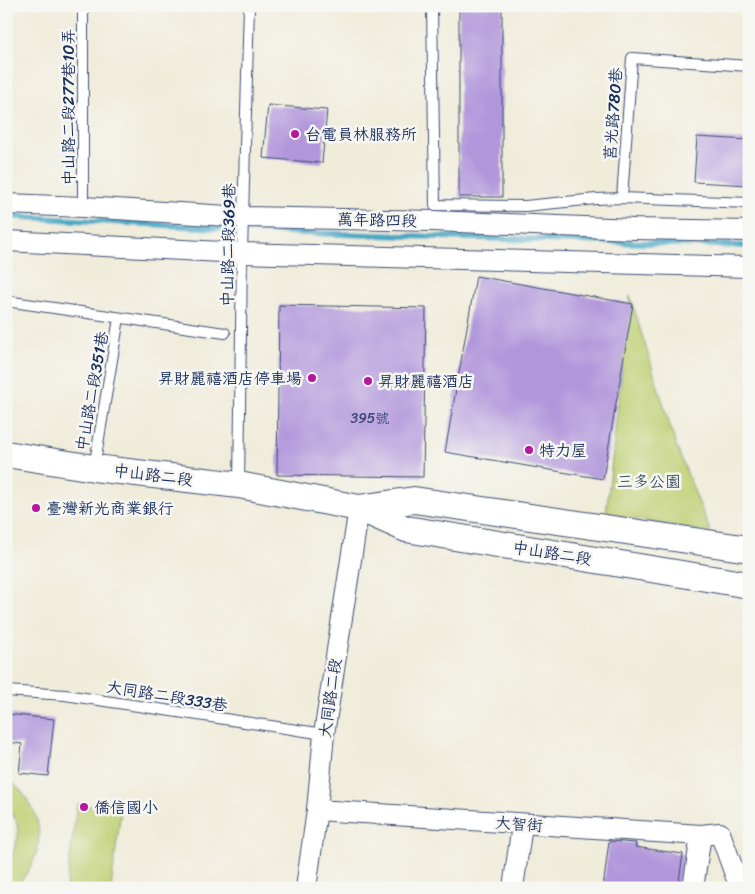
<svg xmlns="http://www.w3.org/2000/svg" width="755" height="894" font-family="Sriracha,'LXGW WenKai TC',sans-serif">
<style>
.green{fill:#bfcf72;stroke:#6d7f68}
.lines{fill:none;stroke-linecap:round;stroke-linejoin:round}
.stream{stroke:#47a8c6;stroke-width:6}
.building{fill:#b196db}
.service-casing{stroke:#3b4b71;stroke-width:12}
.minor-casing{stroke:#3b4b71;stroke-width:22}
.tertiary-casing{stroke:#3b4b71;stroke-width:28}
.service{stroke:#fff;stroke-width:10}
.minor{stroke:#fff;stroke-width:20}
.tertiary{stroke:#fff;stroke-width:26}
.poi-dot{fill:#b5179e;stroke:#f6f6f2;stroke-width:2}
.labels{text-anchor:middle;dominant-baseline:central;stroke-width:5;stroke-linejoin:round;paint-order:stroke}
.number-label{font-size:14px;fill:#40497d}
.street-label{font-size:16px;fill:#1b2f5e;stroke:#f6f6f2}
.poi-label{font-size:16px;fill:#1b2f5e;stroke:#f6f6f2;text-anchor:start}
.park-label{font-size:16px;fill:#445763;stroke:#f6f6f2}
</style>
<rect width="100%" height="100%" fill="#f6f6f2"/>
<filter id="ink" filterUnits="userSpaceOnUse"><feTurbulence type="fractalNoise" baseFrequency=".02" numOctaves="2"/><feDisplacementMap in="SourceGraphic" scale="10" xChannelSelector="R" yChannelSelector="G"/><feConvolveMatrix kernelMatrix="1 2 1 2 8 2 1 2 1" color-interpolation-filters="sRGB"/></filter>
<filter id="wash" filterUnits="userSpaceOnUse"><feTurbulence type="fractalNoise" baseFrequency=".0096" numOctaves="4" result="noise"/><feDisplacementMap in="SourceGraphic" scale="20" xChannelSelector="R" yChannelSelector="G"/><feGaussianBlur stdDeviation="1.12" result="paint"/><feColorMatrix in="noise" values="0 0 0 0 0 0 0 0 0 0 0 0 0 0 0 0 0 1.4 0 .05"/><feComposite in="paint" operator="in"/></filter>
<g filter="url(#wash)">
<rect width="100%" height="100%" fill="#f0ecda"/>
<g class="green">
<path d="M 630,296 L 676,445 L 711,533 L 606,514 Z"/>
<path d="M 6,777 C 46,809 50,850 15,888 L 6,888 L 6,867 L 9,864 L 18,837 L 17,822 L 6,804 Z"/>
<path d="M 77,804 L 121,810 L 111,888 L 66,888 Z"/>
</g>
<g class="lines">
<path class="stream" d="M 6,216 L 307,233 L 749,246"/>
</g>
<g id="blocks">
<g class="building">
<rect x="459" y="6" width="43" height="191"/>
<path d="M 268,105 L 327,110 L 322,163 L 263,158 Z"/>
<path d="M 697,137 L 749,140 L 749,185 L 694,182 Z"/>
<path d="M 476,276 L 633,304 L 603,479 L 445,452 Z"/>
<path d="M 279,305 L 426,308 L 423,477 L 277,475 Z"/>
<path d="M 6,714 L 54,719 L 48,776 L 19,773 L 22,744 L 6,742 Z"/>
<path d="M 609,841 L 636,843 L 635,847 L 683,854 L 678,888 L 603,888 Z"/>
</g>
</g>
</g>
<g filter="url(#ink)">
<use href="#blocks" fill-opacity="0" stroke="#3b4b71" stroke-width="1"/>
<g class="lines">
<g class="service-casing">
<g id="service">
<path d="M 432,6 L 435,205 L 525,206 L 596,199 L 622,198 L 749,203"/>
<path d="M 622,198 L 632,58 L 749,66"/>
<path d="M 83,207 L 83,6"/>
<path d="M 6,301 L 225,333"/>
<path d="M 94,468 L 119,318"/>
<path d="M 239,485 L 242,253 L 249,6"/>
<path d="M 6,691 L 65,695 L 324,734"/>
</g>
</g>
<g class="minor-casing">
<g id="minor">
<path d="M 6,204 L 83,207 L 244,217 L 433,221 L 634,229 L 749,231"/>
<path d="M 6,241 L 242,253 L 749,267"/>
<path d="M 317,810 L 701,835 L 720,833 L 740,888"/>
<path d="M 306,888 L 317,810 L 324,734 L 359,508"/>
<path d="M 513,888 L 522,825"/>
<path d="M 693,888 L 701,835"/>
</g>
</g>
<g class="tertiary-casing">
<g id="tertiary">
<path d="M 6,454 L 94,468 L 239,485 L 359,508 L 406,529 L 749,585"/>
<path d="M 359,508 L 414,500 L 749,549"/>
</g>
</g>
<use href="#service" class="service"/>
<use href="#minor" class="minor"/>
<use href="#tertiary" class="tertiary"/>
</g>
</g>
<g class="poi-dot">
<circle cx="295" cy="134" r="5"/>
<circle cx="312" cy="378" r="5"/>
<circle cx="368" cy="381" r="5"/>
<circle cx="529" cy="450" r="5"/>
<circle cx="36" cy="508" r="5"/>
<circle cx="84" cy="807" r="5"/>
</g>
<g class="labels">
<g class="number-label">
<text x="370" y="418">395號</text>
</g>
<g class="street-label">
<text transform="translate(68 107) rotate(-90)">中山路二段277巷10弄</text>
<text transform="translate(613 114) rotate(-86)">莒光路780巷</text>
<text transform="translate(377 220) rotate(1)">萬年路四段</text>
<text transform="translate(228 245) rotate(-89)">中山路二段369巷</text>
<text transform="translate(92 391) rotate(-80)">中山路二段351巷</text>
<text transform="translate(153 475) rotate(7)">中山路二段</text>
<text transform="translate(552 553) rotate(9)">中山路二段</text>
<text transform="translate(167 696) rotate(9)">大同路二段333巷</text>
<text transform="translate(330 698) rotate(-82)">大同路二段</text>
<text transform="translate(519 824) rotate(4)">大智街</text>
</g>
<g class="poi-label">
<text x="305" y="134">台電員林服務所</text>
<text x="302" y="378" text-anchor="end">昇財麗禧酒店停車場</text>
<text x="378" y="381">昇財麗禧酒店</text>
<text x="539" y="450">特力屋</text>
<text x="46" y="508">臺灣新光商業銀行</text>
<text x="94" y="807">僑信國小</text>
</g>
<g class="park-label">
<text x="649" y="481">三多公園</text>
</g>
</g>
<rect width="755" height="894" fill="none" stroke="#f6f6f2" stroke-width="25"/>
</svg>
